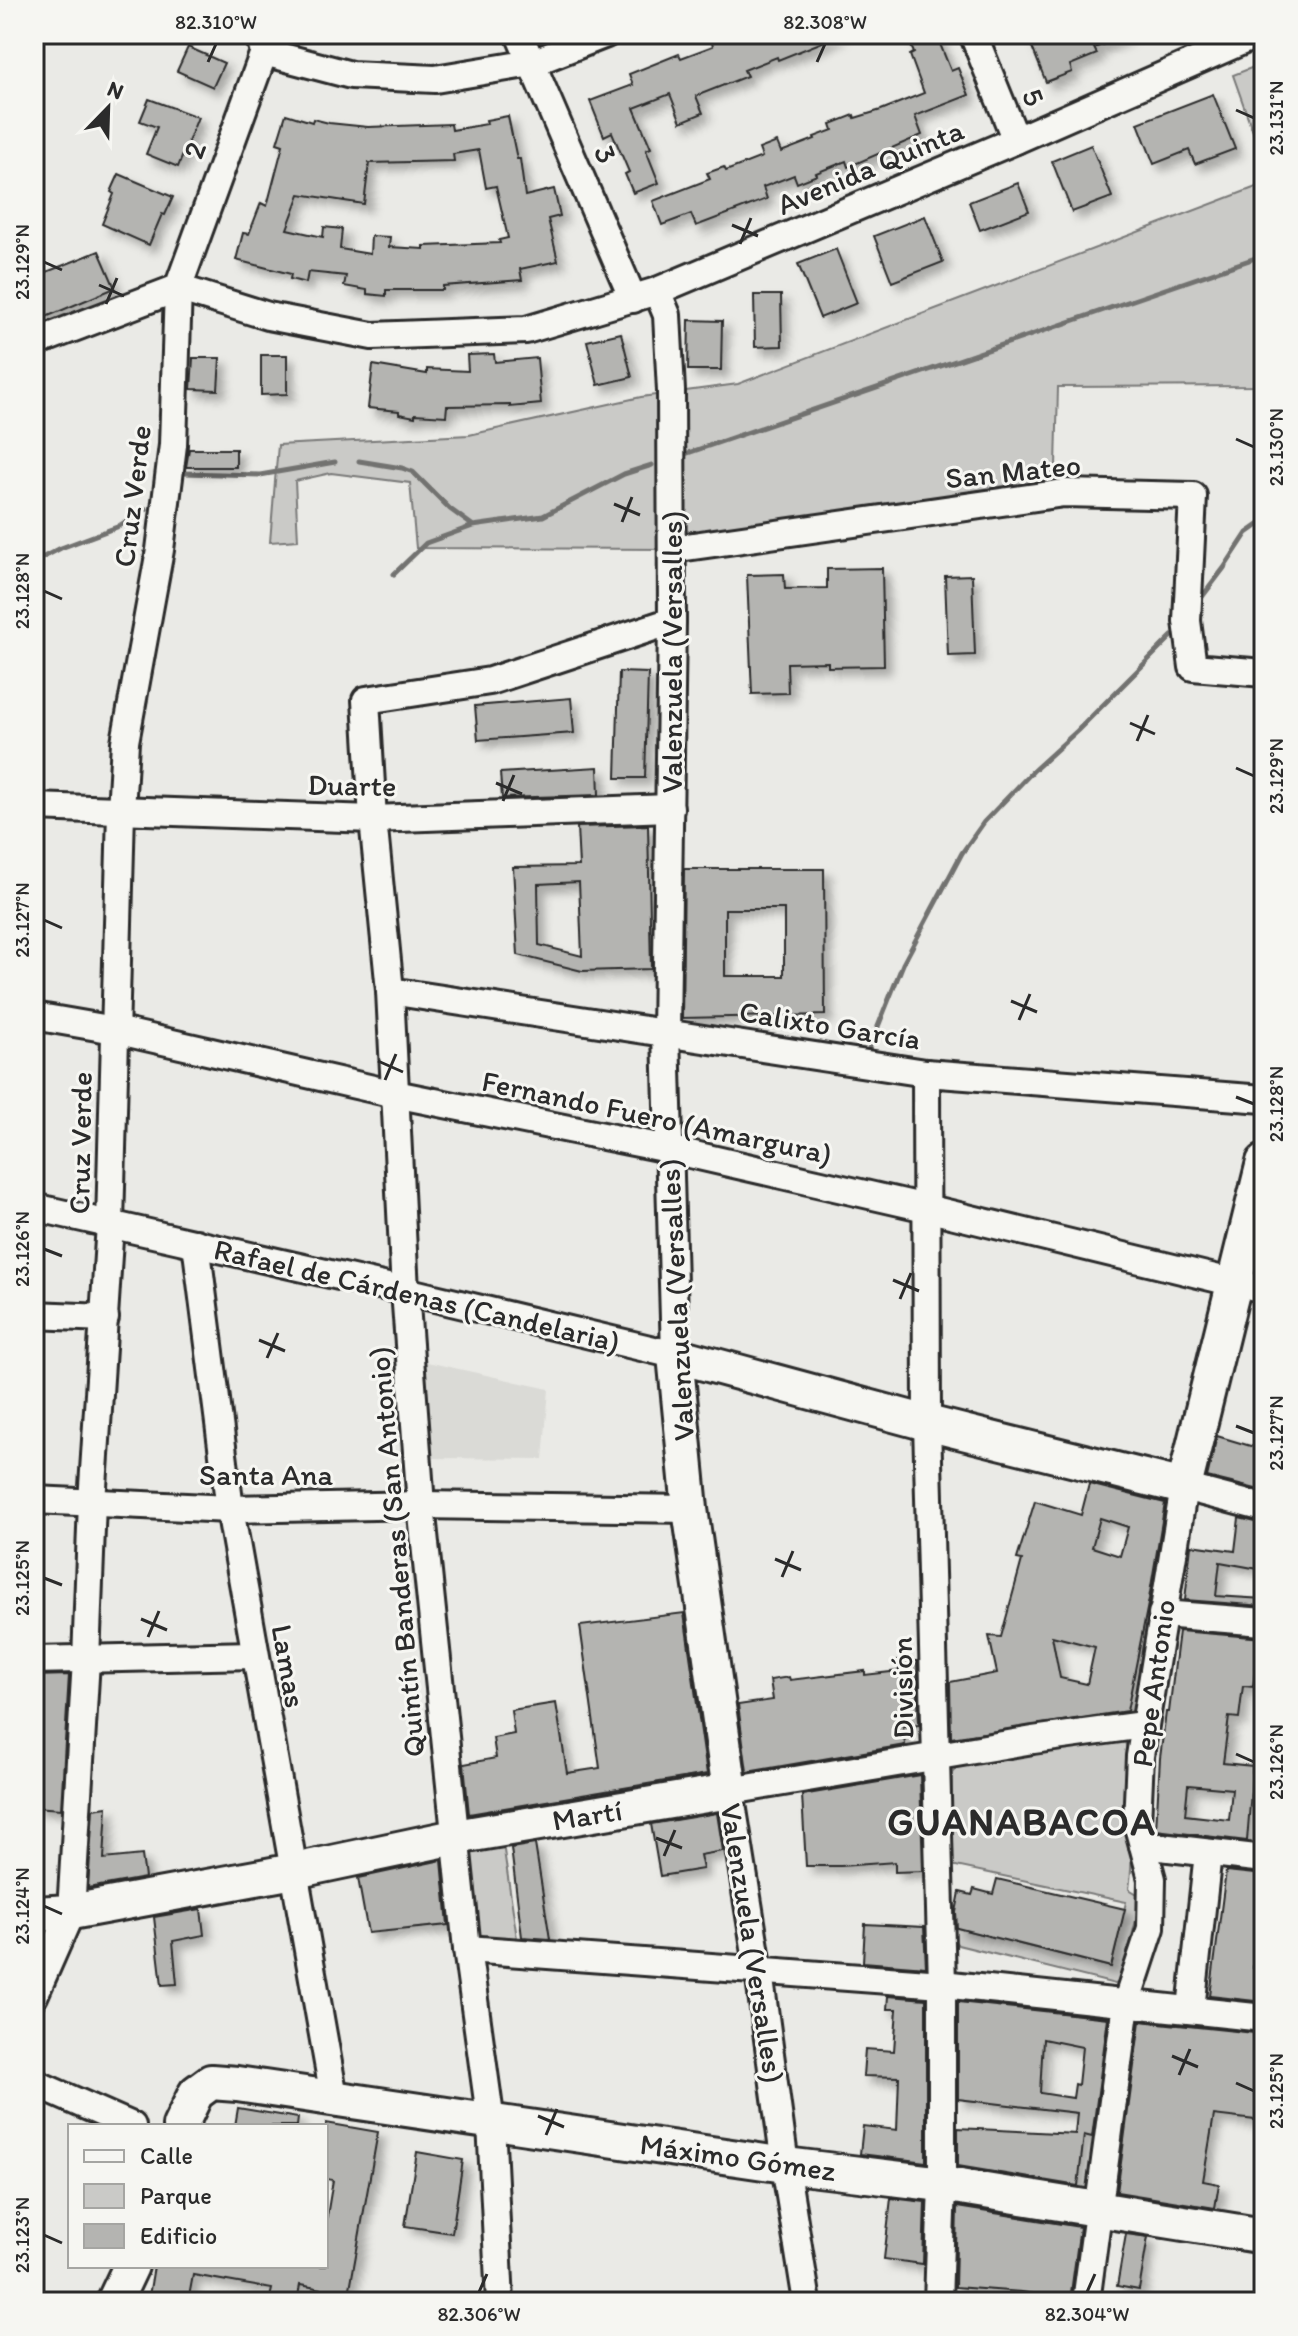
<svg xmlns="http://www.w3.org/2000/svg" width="1298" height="2336" font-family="Itim,sans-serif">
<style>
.built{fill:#dadad6}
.green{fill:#cacac7;stroke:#7a7a79;stroke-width:2}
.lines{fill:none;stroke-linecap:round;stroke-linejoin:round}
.stream{stroke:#727270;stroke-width:5}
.building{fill:#b4b4b1;stroke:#2b2b2b;stroke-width:2;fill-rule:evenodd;filter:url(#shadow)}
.minor-casing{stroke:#2b2b2b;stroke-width:32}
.major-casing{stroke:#2b2b2b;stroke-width:40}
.minor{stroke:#f6f6f2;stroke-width:26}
.major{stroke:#f6f6f2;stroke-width:34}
.ticks{fill:none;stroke:#2b2b2b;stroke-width:3}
.labels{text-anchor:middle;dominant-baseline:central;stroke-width:6;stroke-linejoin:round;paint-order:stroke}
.street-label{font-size:30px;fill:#2b2b2b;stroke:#f6f6f2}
.district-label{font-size:38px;font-weight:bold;letter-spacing:2px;fill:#2b2b2b;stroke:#f6f6f2}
.neatline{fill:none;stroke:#2b2b2b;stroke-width:3}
.ticks-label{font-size:20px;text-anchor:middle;fill:#2b2b2b}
</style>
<defs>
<filter id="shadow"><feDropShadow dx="7" dy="7" stdDeviation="4" flood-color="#0004"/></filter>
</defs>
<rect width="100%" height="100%" fill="#eaeae6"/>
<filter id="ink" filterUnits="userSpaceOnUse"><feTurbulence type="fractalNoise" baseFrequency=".0125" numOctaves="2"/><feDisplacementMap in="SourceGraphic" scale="16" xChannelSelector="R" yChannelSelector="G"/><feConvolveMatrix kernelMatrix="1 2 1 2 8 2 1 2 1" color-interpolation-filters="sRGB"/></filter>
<g filter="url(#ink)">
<path class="built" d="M 418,1360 L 549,1389 L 543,1459 L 427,1458 Z"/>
<g class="green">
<path d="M 1264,63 L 1264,163 L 1233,75 Z"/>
<path d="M 1264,184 L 1264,386 L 1058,387 L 1056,467 L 1064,493 L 672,549 L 416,548 L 410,483 L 331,473 L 295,481 L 298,540 L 270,542 L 278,445 L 469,435 L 641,397 L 738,384 Z"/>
<path d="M 1122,1736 C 1136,1756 1133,1861 1129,1889 L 1139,1895 L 1140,1903 L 1121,1982 L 1115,1984 L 958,1945 L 952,1937 L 953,1927 L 1111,1967 L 1126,1902 L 951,1865 L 952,1773 L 965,1757 Z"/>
<path d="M 502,1837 L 518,1945 L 474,1943 L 460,1845 Z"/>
</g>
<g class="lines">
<g class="stream">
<path d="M 685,454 L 1264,255"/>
<path d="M 359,461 L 402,468 L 413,472 L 450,509 L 472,525"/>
<path d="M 183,473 L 260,475 L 335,462"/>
<path d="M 34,562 L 61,548 L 117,527 L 146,509"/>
<path d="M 394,574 L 426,543 L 473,526 L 543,516 L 624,474 L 652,465"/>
<path d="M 1199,601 L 1224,568 L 1247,533 L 1264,521"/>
<path d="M 869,1049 L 903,964 L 962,853 L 984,822 L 1033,771 L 1077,731 L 1172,636"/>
</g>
</g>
<g class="building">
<path d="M 734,34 L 840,35 L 778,60 L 777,57 L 744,70 L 747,76 L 696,96 L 703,113 L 681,122 L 670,94 L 634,108 L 651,148 L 646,150 L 659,183 L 633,193 L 625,174 L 629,172 L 612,132 L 604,136 L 590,101 L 633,85 L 629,74 L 679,54 L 681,58 L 713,46 L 712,42 Z"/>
<path d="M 906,34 L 936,34 L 951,71 L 958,68 L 969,95 L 915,116 L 922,135 L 848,167 L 846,161 L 816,173 L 817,175 L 797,183 L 794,175 L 763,187 L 767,199 L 696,226 L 691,214 L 662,225 L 653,201 L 710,179 L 707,173 L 724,167 L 726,171 L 762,157 L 759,149 L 777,142 L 781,152 L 815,139 L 814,137 L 833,130 L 831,124 L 854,115 L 855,118 L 881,110 L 924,93 L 910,55 L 914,53 Z"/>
<path d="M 1037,34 L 1057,34 L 1059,40 L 1074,34 L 1127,35 L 1094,48 L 1097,54 L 1070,65 L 1072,72 L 1046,82 L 1028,37 Z"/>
<path d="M 188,47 L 224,63 L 213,87 L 177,71 Z"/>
<path d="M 1213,94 L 1235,149 L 1195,164 L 1189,150 L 1154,164 L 1138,123 Z"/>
<path d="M 149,99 L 198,117 L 178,167 L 146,154 L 157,127 L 140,121 Z"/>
<path d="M 286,114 L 312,122 L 313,119 L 329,123 L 368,127 L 451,124 L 452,130 L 487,124 L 486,120 L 508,116 L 517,159 L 520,159 L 525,196 L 554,189 L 560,216 L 548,219 L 558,261 L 520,269 L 522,280 L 443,286 L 443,290 L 386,290 L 386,296 L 367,294 L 367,290 L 344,286 L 346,276 L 308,272 L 306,283 L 290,279 L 291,274 L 236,260 L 243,233 L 249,234 L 261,203 L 267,206 L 283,145 L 277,143 ZM 479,150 L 486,188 L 496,186 L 508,238 L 499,240 L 500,243 L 424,246 L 424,249 L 389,247 L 390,237 L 371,236 L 370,254 L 340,249 L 342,229 L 324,227 L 323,237 L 287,229 L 300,194 L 364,204 L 369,163 L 454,161 L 453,154 Z"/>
<path d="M 1091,145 L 1112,197 L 1072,212 L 1052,161 Z"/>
<path d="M 119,174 L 173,197 L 165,215 L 162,214 L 149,245 L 102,224 L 114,194 L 111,192 Z"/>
<path d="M 1018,183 L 1029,211 L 980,230 L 969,202 Z"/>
<path d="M 925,216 L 943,262 L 892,282 L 874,236 Z"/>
<path d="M 836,249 L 857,303 L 820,318 L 798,264 Z"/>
<path d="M 99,251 L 115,288 L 34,322 L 34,277 Z"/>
<path d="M 754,295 L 781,295 L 782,346 L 755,347 Z"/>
<path d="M 689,320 L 722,321 L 721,370 L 688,370 Z"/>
<path d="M 621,333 L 632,377 L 598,385 L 587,341 Z"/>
<path d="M 494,354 L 495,362 L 537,358 L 541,404 L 510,407 L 510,405 L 447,406 L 446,416 L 415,414 L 415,417 L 399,414 L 399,411 L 368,408 L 373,365 L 427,374 L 427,369 L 468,371 L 467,355 Z"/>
<path d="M 261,355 L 287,355 L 287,394 L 261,395 Z"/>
<path d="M 193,358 L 220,358 L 218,390 L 191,389 Z"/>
<path d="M 189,449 L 236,449 L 236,467 L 186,467 Z"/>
<path d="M 882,568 L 884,666 L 828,667 L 828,662 L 787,663 L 788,693 L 752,694 L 747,575 L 784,574 L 785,589 L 827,588 L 827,569 Z"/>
<path d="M 972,575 L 975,655 L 948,656 L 945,576 Z"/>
<path d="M 619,672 L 648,673 L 645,778 L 616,778 Z"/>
<path d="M 571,698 L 574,733 L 478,740 L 475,706 Z"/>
<path d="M 598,767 L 599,795 L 502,798 L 500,773 Z"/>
<path d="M 648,825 L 651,969 L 582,971 L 518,955 L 513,867 L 579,866 L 577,827 ZM 579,882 L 582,956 L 539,945 L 538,884 Z"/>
<path d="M 684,869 L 824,869 L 825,1015 L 682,1018 ZM 725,909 L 784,909 L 784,976 L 725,976 Z"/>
<path d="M 1217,1436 L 1264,1450 L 1264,1478 L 1260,1490 L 1207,1477 Z"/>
<path d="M 1089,1484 L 1165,1503 L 1149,1599 L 1127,1711 L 951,1738 L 950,1682 L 997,1673 L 989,1636 L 1001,1637 L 1022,1560 L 1017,1559 L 1035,1501 L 1081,1515 ZM 1100,1518 L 1128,1527 L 1120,1556 L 1092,1547 ZM 1052,1636 L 1095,1647 L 1087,1684 L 1060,1678 Z"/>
<path d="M 1239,1518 L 1264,1524 L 1264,1570 L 1220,1562 L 1216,1596 L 1264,1599 L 1264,1606 L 1185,1600 L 1191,1545 L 1235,1551 Z"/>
<path d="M 684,1613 L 707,1774 L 469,1814 L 464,1764 L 496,1758 L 493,1738 L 514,1734 L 511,1710 L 556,1703 L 567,1773 L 600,1768 L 580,1626 Z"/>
<path d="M 1179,1631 L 1264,1638 L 1264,1657 L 1260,1656 L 1259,1666 L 1256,1666 L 1253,1687 L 1243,1686 L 1239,1718 L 1229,1717 L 1223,1763 L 1253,1766 L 1247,1841 L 1156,1830 L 1160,1758 L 1166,1712 L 1169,1712 ZM 1188,1785 L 1232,1789 L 1229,1820 L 1185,1815 Z"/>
<path d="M 898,1661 L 917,1661 L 919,1725 L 903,1726 L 905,1745 L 747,1772 L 738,1705 L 773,1700 L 770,1680 L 789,1677 L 790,1680 L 865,1671 L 865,1675 L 899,1671 Z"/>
<path d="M 69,1675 L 61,1809 L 34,1807 L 34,1676 Z"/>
<path d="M 920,1775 L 923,1871 L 895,1872 L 895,1862 L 841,1866 L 806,1866 L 802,1795 Z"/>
<path d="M 107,1807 L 104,1859 L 142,1855 L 145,1878 L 88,1888 L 93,1809 Z"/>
<path d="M 717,1813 L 723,1851 L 700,1855 L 703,1869 L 660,1876 L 651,1824 Z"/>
<path d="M 535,1844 L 550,1939 L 522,1937 L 511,1848 Z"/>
<path d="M 442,1860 L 448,1925 L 368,1933 L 358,1878 Z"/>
<path d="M 1226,1871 L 1264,1875 L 1260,1924 L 1258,1924 L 1253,1968 L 1264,1970 L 1264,2002 L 1210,1996 Z"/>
<path d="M 997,1879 L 1125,1909 L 1111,1967 L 957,1928 L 956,1912 L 960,1892 L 972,1895 L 974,1889 L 993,1894 Z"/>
<path d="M 201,1909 L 204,1935 L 173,1941 L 177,1984 L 162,1985 L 154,1917 Z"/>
<path d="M 865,1924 L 924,1927 L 926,1967 L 863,1962 Z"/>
<path d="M 888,1996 L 926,1999 L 926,2162 L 860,2154 L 863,2126 L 897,2130 L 899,2077 L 863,2076 L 865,2049 L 894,2051 L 897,2009 L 887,2009 Z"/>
<path d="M 958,2002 L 1108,2018 L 1092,2137 L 1084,2135 L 1078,2186 L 958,2166 L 958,2128 L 1077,2134 L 1075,2134 L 1077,2113 L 958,2099 ZM 1043,2039 L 1082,2047 L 1078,2085 L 1075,2084 L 1073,2098 L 1040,2093 Z"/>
<path d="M 1140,2021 L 1264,2034 L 1264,2121 L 1214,2115 L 1203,2181 L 1219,2184 L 1215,2208 L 1117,2192 Z"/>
<path d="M 238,2108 L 298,2118 L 297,2126 L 235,2126 Z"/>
<path d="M 326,2123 L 378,2132 L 349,2294 L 300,2285 L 297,2302 L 269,2302 L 272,2289 L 193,2275 L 188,2302 L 148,2302 L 154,2266 L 326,2266 L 326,2222 L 333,2180 L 326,2179 Z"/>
<path d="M 417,2152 L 463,2160 L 452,2233 L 405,2226 Z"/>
<path d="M 891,2198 L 925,2202 L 923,2264 L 884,2259 Z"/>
<path d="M 957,2207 L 1080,2227 L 1070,2300 L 1022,2292 L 955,2287 Z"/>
<path d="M 1126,2234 L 1148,2237 L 1139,2290 L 1117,2286 Z"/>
</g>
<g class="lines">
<g class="minor-casing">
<g id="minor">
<path d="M 519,34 L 633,299"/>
<path d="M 973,34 L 1016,140"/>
<path d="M 264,52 L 351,75 L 435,79 L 532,63 L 606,34"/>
<path d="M 34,343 L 178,288 L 268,316 L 372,336 L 526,330 L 657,291 L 1016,140 L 1258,34"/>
<path d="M 672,549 L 1064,493 L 1193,496 L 1187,621 L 1193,667 L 1264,673"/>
<path d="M 34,807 L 373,819 L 670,808"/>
<path d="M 390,991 L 926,1073 L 1264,1099"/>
<path d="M 34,1016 L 115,1030 L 395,1094 L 668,1149 L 926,1208 L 1264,1290"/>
<path d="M 926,1073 L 927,1423 L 942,1984 L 942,2184 L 938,2302"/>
<path d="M 34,1207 L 405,1291 L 675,1355 L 666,1033 L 672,621 L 671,391 L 667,315 L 657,291"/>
<path d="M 196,1243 L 230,1509 L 334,2097"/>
<path d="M 34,1315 L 105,1318"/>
<path d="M 34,1500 L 230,1509 L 421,1505 L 690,1509"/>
<path d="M 1162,1614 L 1264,1622"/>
<path d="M 34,1660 L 254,1655"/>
<path d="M 1143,1845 L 1264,1859"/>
<path d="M 467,1949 L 942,1984 L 1264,2018"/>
<path d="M 34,1996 L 71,1912 L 86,1660 L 92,1502 L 110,1224 L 121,811 L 125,742 L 160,550 L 173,445 L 178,288 L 264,52 L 259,34"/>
<path d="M 1191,2009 L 1208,1853"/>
<path d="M 34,2083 L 132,2126"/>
<path d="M 500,2302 L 491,2123 L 467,1949 L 421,1505 L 405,1291 L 390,991 L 373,819 L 366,700 L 490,681 L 672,621"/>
<path d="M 807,2302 L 785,2165 L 759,1972 L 730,1791 L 1033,1740 L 1143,1725"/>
<path d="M 1086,2302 L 1126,2004 L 1151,1928 L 1152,1879 L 1137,1823 L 1140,1756 L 1184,1487 L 1264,1508"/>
</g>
</g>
<g class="major-casing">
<g id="major">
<path d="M 34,1914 L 71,1912 L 294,1871 L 455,1837 L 730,1791 L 690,1509 L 675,1355 L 927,1423 L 1184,1487 L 1264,1162"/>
<path d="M 180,2126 L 196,2093 L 211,2082 L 237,2084 L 785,2165 L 942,2184 L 1264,2236"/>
<path d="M 114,2302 L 131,2266"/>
</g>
</g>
<use href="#minor" class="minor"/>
<use href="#major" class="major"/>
</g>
</g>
<path class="ticks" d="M 208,62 L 216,44M 817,62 L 825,44M 1236,110 L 1254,118M 732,225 L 758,236M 740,244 L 751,218M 44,262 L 62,270M 99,285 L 124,296M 106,304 L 117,278M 1236,439 L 1254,447M 614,504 L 640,515M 622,522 L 632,497M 44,591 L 62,599M 1130,723 L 1155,734M 1137,741 L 1148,715M 1236,768 L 1254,776M 496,783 L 522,794M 503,801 L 514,775M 44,920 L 62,928M 1011,1001 L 1037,1012M 1019,1020 L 1030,994M 378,1061 L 403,1072M 385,1080 L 396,1054M 1236,1097 L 1254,1104M 44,1249 L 62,1256M 893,1280 L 919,1291M 900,1299 L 911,1273M 259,1340 L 285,1351M 267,1358 L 278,1333M 1236,1426 L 1254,1433M 775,1559 L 801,1570M 782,1577 L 793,1551M 44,1578 L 62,1585M 141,1619 L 167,1630M 148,1637 L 159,1611M 1236,1754 L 1254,1762M 656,1838 L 682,1848M 664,1856 L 675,1830M 44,1906 L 62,1914M 1172,2056 L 1198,2067M 1179,2075 L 1190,2049M 1236,2083 L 1254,2091M 538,2116 L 564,2127M 546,2135 L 557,2109M 44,2235 L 62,2243M 479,2292 L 487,2274M 1087,2292 L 1095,2274"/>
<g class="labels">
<g class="street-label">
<text transform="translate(1034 97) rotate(68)">5</text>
<text transform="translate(194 150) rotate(-70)">2</text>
<text transform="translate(606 154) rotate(67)">3</text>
<text transform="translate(870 167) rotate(-23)">Avenida Quinta</text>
<text transform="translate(1013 471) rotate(-6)">San Mateo</text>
<text transform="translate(132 496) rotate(-83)">Cruz Verde</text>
<text transform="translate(671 652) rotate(-90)">Valenzuela (Versalles)</text>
<text transform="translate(352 785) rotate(1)">Duarte</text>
<text transform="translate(830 1025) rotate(9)">Calixto García</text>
<text transform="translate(657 1117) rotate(12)">Fernando Fuero (Amargura)</text>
<text transform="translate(80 1143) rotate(-89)">Cruz Verde</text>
<text transform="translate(417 1295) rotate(13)">Rafael de Cárdenas (Candelaria)</text>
<text transform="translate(676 1300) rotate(-93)">Valenzuela (Versalles)</text>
<text x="266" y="1474">Santa Ana</text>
<text transform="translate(396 1552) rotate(-95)">Quintín Banderas (San Antonio)</text>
<text transform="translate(289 1666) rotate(80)">Lamas</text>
<text transform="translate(1153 1683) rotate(-82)">Pepe Antonio</text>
<text transform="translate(902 1688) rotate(-91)">División</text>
<text transform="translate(587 1815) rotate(-9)">Martí</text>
<text transform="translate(753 1943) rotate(81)">Valenzuela (Versalles)</text>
<text transform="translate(738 2157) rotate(8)">Máximo Gómez</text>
</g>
<g class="district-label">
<text x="1022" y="1822">GUANABACOA</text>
</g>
</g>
<rect width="1298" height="2336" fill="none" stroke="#f6f6f2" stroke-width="88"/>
<rect x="68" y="2124" width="260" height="144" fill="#f6f6f2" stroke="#a5a5a2" stroke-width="2"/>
<rect x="84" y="2150" width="40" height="12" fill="#f6f6f2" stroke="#a5a5a2" stroke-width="2"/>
<text x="140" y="2164" font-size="24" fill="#2b2b2b">Calle</text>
<rect x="84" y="2184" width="40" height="24" fill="#cacac7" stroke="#a5a5a2" stroke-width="2"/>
<text x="140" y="2204" font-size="24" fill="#2b2b2b">Parque</text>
<rect x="84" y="2224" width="40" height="24" fill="#b4b4b1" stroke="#a5a5a2" stroke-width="2"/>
<text x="140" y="2244" font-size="24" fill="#2b2b2b">Edificio</text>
<g transform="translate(108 108) rotate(23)" stroke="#f6f6f2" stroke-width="6" paint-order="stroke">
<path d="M0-6L14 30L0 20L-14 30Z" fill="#2b2b2b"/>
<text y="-12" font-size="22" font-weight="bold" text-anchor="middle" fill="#2b2b2b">N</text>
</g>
<rect x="44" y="44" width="1210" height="2248" class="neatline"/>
<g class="ticks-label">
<text x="216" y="29">82.310°W</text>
<text x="825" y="29">82.308°W</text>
<text transform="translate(1276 118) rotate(-90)" y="7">23.131°N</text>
<text transform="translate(22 262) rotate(-90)" y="7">23.129°N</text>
<text transform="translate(1276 447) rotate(-90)" y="7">23.130°N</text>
<text transform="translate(22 591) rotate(-90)" y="7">23.128°N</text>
<text transform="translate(1276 776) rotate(-90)" y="7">23.129°N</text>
<text transform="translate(22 920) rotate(-90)" y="7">23.127°N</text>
<text transform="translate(1276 1104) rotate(-90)" y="7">23.128°N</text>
<text transform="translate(22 1249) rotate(-90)" y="7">23.126°N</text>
<text transform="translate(1276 1433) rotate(-90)" y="7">23.127°N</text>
<text transform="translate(22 1578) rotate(-90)" y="7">23.125°N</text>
<text transform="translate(1276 1762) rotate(-90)" y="7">23.126°N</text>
<text transform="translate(22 1906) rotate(-90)" y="7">23.124°N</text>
<text transform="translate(1276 2091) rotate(-90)" y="7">23.125°N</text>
<text transform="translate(22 2235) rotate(-90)" y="7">23.123°N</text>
<text x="479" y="2321">82.306°W</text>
<text x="1087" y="2321">82.304°W</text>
</g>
</svg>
